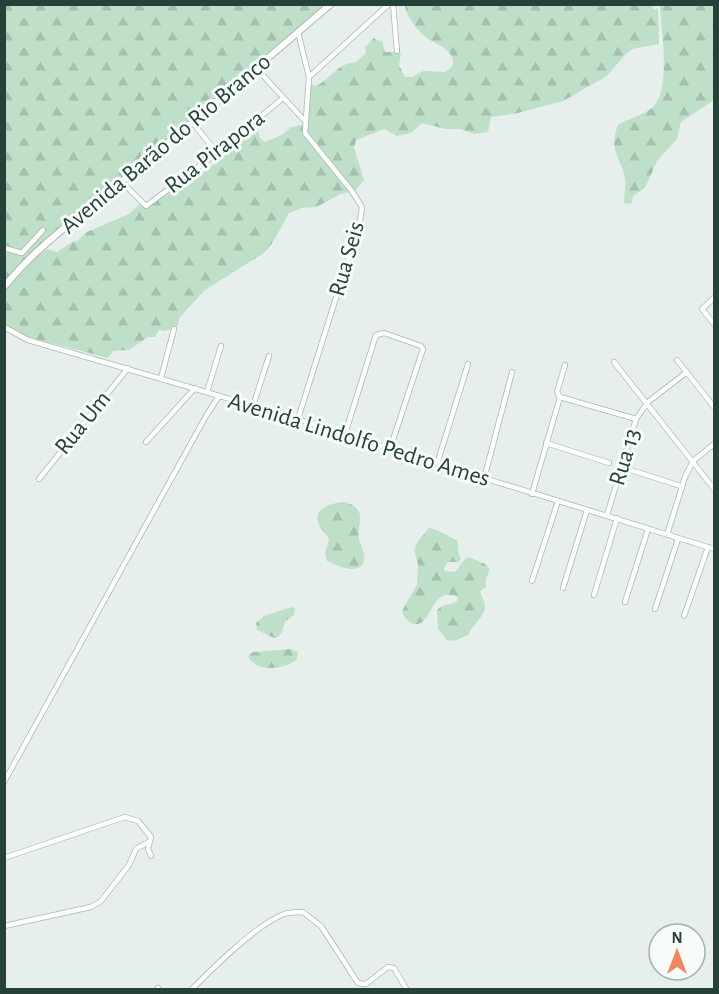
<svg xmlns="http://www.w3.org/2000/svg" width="719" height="994" font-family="'Alegreya Sans',sans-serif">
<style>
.forest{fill:url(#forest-firs)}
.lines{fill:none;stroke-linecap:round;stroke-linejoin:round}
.minor-casing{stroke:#a8b8b2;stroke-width:6}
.tertiary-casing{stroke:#a8b8b2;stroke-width:8}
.minor{stroke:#fff;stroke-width:4.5}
.tertiary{stroke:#fff;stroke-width:6}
.labels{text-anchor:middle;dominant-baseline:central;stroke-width:6;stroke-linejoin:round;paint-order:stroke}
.street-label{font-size:24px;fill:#24423a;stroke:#f7fbf9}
</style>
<defs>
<pattern id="forest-firs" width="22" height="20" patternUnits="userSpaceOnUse" patternTransform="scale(1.5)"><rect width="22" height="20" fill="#bfe0c8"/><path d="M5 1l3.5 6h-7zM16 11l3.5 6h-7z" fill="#a4c1ad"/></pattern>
</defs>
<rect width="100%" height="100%" fill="#e6efeb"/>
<g class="forest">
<path d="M 651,4 L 654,10 L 658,8 L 659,44 L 632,49 L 625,55 L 607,76 L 563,101 L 518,113 L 491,117 L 488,132 L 474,134 L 460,129 L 445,129 L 422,123 L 411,133 L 397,136 L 384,129 L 356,140 L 354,148 L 364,180 L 355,191 L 340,194 L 317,207 L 302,208 L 289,213 L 273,242 L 264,253 L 205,290 L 179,318 L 178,325 L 166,331 L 159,330 L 155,337 L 148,337 L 129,350 L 113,351 L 108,358 L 21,335 L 5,326 C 5,316 2,303 5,293 C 8,279 35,257 47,249 L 57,252 L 72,242 L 77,241 L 87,232 L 129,214 L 141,203 L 147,208 C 163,195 181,188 198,176 C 218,162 238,144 250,123 L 256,121 L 260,138 L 265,142 L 282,135 L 291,127 L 307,124 L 310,84 L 316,86 C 329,80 341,61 355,63 L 366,53 L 365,47 L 374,38 L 380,41 L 382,40 L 385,52 L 398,52 L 401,54 L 399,65 L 405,77 L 412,77 L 423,71 L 445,72 L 452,67 C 459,49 431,44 422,34 C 414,25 406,16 405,5 Z"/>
<path d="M 663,4 L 714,5 L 714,100 L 681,122 L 677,139 L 657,161 L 645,188 L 633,196 L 631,204 L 624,203 C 624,193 627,185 624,174 C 618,153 609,149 618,125 C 628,119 643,115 652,108 C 672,91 661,31 660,6 Z"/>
<path d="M 5,5 L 329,5 L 65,228 L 5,284 Z"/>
<path d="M 344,502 C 370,509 356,524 359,538 C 361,549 368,554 362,566 C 350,573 339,566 327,561 L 325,554 L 329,539 C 326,534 323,531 320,527 C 310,509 330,503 344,502 Z"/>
<path d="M 429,528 C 435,528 452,538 458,541 L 458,552 L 461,558 L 459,562 L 448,562 L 444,568 L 445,571 L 455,572 L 466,558 L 469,557 L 485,564 L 490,569 L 486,579 L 486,587 L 480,591 C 481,596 484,600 485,605 C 486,616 472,625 468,635 L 454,641 L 447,640 L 438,629 L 437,611 C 442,602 451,607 458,600 L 457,596 C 433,589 434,613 422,622 C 414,629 404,619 402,611 L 417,585 L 418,564 L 414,550 L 418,541 Z"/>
<path d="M 292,607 L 295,609 L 294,615 L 285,621 L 282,632 L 278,637 L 274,638 L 257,630 L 256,623 L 264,616 Z"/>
<path d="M 290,649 L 298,652 L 297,659 C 285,670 256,673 248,656 L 253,652 Z"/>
</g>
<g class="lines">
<g class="minor-casing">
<g id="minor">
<path d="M 393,4 L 397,51"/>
<path d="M 298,32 L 309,77 L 305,133 L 351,190 L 362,207 L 360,221 L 298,419"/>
<path d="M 256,68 L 305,121"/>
<path d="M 309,77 L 389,4"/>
<path d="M 193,123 L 217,153"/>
<path d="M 122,182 L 146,206 L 217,153 L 283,98"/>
<path d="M 4,248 L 22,253 L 43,230"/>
<path d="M 714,298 L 702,309 L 714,324"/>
<path d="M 4,327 L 28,340 L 298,419 L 390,449 L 714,549"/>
<path d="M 677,360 L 714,407"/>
<path d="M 614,362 L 714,489"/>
<path d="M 161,378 L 174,329"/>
<path d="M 207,392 L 221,346"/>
<path d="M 560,397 L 636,419"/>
<path d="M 253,406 L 269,356"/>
<path d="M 345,434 L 376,335 L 384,333 L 421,346 L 423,349 L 390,449"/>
<path d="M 146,442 L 195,388"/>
<path d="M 546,443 L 609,463"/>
<path d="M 437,464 L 468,364"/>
<path d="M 621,467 L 681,486"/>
<path d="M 39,479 L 128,368"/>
<path d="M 484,479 L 512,372"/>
<path d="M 532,494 L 560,397 L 557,392 L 565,365"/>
<path d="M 607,515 L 636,419 L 648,402 L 687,372"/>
<path d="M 667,535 L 685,477 L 693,461 L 714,444"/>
<path d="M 532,581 L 558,501"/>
<path d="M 563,588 L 587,510"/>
<path d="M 594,595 L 617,518"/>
<path d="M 625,602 L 648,529"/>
<path d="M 655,609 L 678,539"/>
<path d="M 684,616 L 708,547"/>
<path d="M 4,782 L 206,416 L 219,396"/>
<path d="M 4,858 L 125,817 L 138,821 L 151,837 L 148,849 L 151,856"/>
<path d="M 4,926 L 91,907 L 101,901 L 129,865 L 136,849 L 150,841"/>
<path d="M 158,988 L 158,990"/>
<path d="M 191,990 C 213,968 256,925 284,914 C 290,912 297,912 303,912 L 321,926 L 358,983 L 366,984 L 388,967 L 394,968 L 407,990"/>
</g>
</g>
<g class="tertiary-casing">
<path id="tertiary" d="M 4,287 C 40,242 90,209 133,172 C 200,117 265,60 331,4"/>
</g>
<use href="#minor" class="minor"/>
<use href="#tertiary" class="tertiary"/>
</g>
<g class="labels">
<g class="street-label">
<text transform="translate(166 144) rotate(-40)">Avenida Barão do Rio Branco</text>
<text transform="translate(215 152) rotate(-38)">Rua Pirapora</text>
<text transform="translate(347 259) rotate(-74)">Rua Seis</text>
<text transform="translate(83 423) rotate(-51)">Rua Um</text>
<text transform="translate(359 440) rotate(17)">Avenida Lindolfo Pedro Ames</text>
<text transform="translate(625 457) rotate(-73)">Rua 13</text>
</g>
</g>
<rect width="719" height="994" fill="none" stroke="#24423a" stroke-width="12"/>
<g transform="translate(677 952)"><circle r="28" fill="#f7fbf9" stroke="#a3b1ad" stroke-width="1.5"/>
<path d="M0-4.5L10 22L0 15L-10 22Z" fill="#f4845f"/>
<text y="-9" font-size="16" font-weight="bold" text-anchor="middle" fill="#24423a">N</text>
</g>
</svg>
